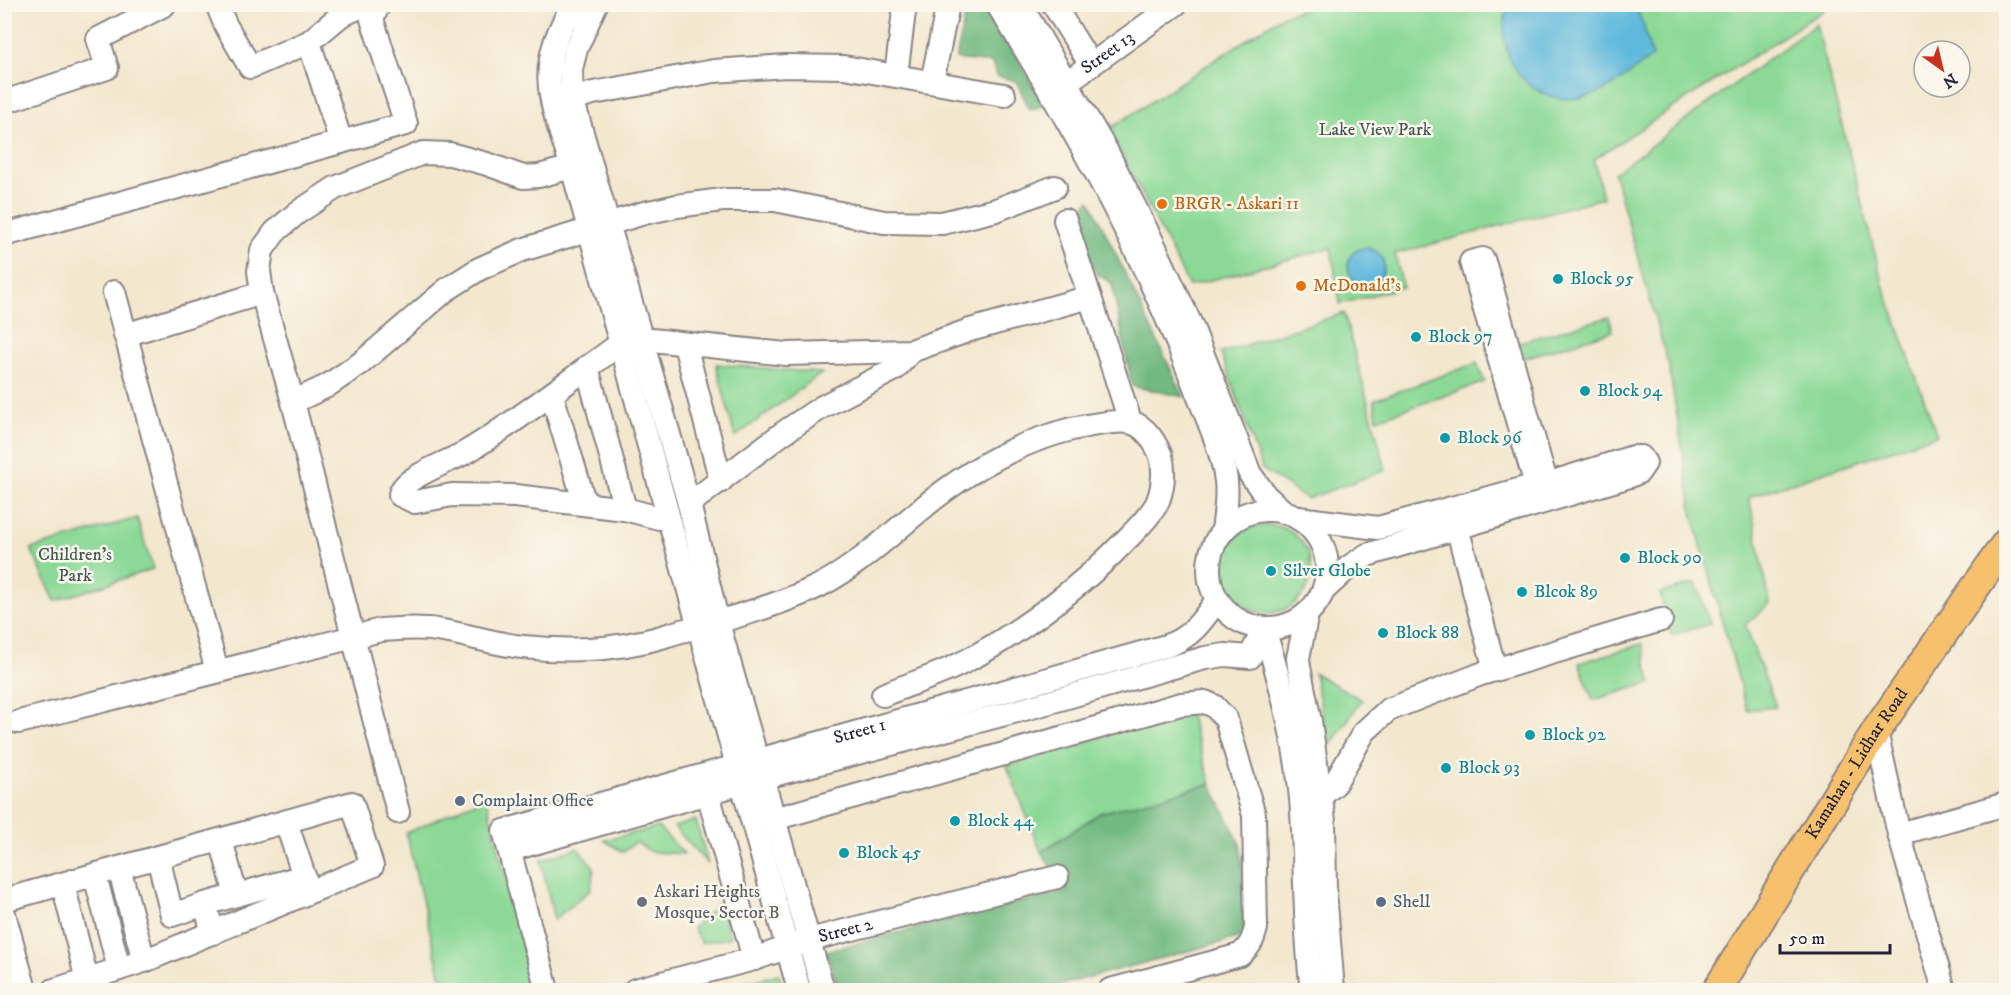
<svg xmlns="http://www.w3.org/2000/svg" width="2011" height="995" font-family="'IM FELL DW Pica',serif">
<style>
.green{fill:#8cd997;stroke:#577e69;stroke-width:1.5}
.forest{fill:#71b980;stroke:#4a6e5e;stroke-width:1.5}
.water{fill:#5eb9dc;stroke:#406e8c;stroke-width:1.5}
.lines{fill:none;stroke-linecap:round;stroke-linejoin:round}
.minor-casing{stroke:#8a8484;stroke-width:26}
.major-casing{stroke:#8a8484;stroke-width:32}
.minor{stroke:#fff;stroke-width:22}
.major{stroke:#f7c06c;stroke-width:28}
.food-dot{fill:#e8710a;stroke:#fbf7ec;stroke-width:2}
.culture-dot{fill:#0f9aa8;stroke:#fbf7ec;stroke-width:2}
.service-dot{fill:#5c6f8a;stroke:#fbf7ec;stroke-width:2}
.worship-dot{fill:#6b7280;stroke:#fbf7ec;stroke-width:2}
.labels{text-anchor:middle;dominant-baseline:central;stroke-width:5;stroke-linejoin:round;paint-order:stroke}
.street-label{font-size:18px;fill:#22223b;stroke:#fbf7ec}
.park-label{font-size:18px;fill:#425957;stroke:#fbf7ec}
.food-label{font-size:18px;fill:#c56008;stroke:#fbf7ec;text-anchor:start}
.culture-label{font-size:18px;fill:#0d838f;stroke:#fbf7ec;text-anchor:start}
.service-label{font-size:18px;fill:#4e5e75;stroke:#fbf7ec;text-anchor:start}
.worship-label{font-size:18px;fill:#5b616d;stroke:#fbf7ec;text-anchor:start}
</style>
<rect width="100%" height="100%" fill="#fbf7ec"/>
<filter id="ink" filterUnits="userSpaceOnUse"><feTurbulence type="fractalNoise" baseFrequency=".0167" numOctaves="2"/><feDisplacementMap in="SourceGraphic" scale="12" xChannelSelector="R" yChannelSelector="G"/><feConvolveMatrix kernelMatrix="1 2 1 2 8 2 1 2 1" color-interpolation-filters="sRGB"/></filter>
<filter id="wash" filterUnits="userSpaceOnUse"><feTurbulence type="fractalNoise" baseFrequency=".008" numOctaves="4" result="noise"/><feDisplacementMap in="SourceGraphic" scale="24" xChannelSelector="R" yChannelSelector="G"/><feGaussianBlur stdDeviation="1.35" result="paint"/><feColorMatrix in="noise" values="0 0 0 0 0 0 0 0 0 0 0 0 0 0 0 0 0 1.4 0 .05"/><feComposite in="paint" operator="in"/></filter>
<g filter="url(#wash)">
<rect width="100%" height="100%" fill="#f3e7ce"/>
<g class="green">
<path d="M 1316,5 L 1832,5 L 1594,159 L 1603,198 L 1395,254 L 1403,287 L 1340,304 L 1331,248 L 1189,286 L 1109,129 L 1284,15 Z"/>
<path d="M 1816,24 L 1883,285 L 1937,435 L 1749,497 L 1770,603 L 1745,625 L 1776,707 L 1747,710 L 1693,516 L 1669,367 L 1614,173 Z"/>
<path d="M 1344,313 L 1386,470 L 1307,499 L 1262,469 L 1221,353 Z"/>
<path d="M 1609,317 L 1613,331 L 1521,359 L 1516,343 Z"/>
<path d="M 1477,363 L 1485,382 L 1377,419 L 1374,400 Z"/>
<path d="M 716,364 L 822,373 L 735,437 Z"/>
<path d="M 137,518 L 153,569 L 55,601 L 31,549 Z"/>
<circle cx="1267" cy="569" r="44"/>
<path d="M 1696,583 L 1710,624 L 1671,635 L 1660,593 Z"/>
<path d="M 1642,644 L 1651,683 L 1593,700 L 1579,663 Z"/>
<path d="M 1314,673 L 1362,700 L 1329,747 Z"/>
<path d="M 1188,710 L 1211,784 L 1100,813 L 1041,852 L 1007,766 Z"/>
<path d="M 486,797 L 533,990 L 444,990 L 406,833 Z"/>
<path d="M 696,820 L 708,864 L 674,827 Z"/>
<path d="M 658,827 L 684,854 L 651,852 L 636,842 L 623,852 L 604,840 Z"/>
<path d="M 577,848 L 594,867 L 591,889 L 554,920 L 541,860 Z"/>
<path d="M 719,903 L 730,938 L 701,943 L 693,928 Z"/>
<path d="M 779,974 L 784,990 L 718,990 Z"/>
</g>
<g class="forest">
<path d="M 967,5 L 987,5 L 1044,105 L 1030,110 L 1016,81 L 996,76 L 992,63 L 956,59 Z"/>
<path d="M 1090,200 L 1184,397 L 1132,386 L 1112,284 L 1096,273 L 1072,218 Z"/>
<path d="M 1211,784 L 1241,846 L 1245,936 L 1042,990 L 839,990 L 826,951 L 1067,890 L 1041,852 L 1100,813 Z"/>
</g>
<g class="water">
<path d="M 1509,4 L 1635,5 L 1644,27 L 1652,57 C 1633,70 1612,90 1589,96 C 1534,113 1488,56 1509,4 Z"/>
<circle cx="1366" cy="266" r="18"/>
</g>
</g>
<g filter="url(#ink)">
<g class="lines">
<g class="minor-casing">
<g id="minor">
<path d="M 217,4 L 225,24 L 250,67 L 309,42"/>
<path d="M 574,4 C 533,68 551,102 572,167 L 799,990"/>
<path d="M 596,4 L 576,49 L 571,69 L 572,98 L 689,504 L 718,623 L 823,990"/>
<path d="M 997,4 C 1073,125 1142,249 1193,382 C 1205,414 1222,448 1226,481 C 1228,498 1225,514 1223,531"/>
<path d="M 1020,4 L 1106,150 L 1152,241 L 1192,327 L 1250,474 L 1266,496 L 1283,511"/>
<path d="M 1053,4 L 1091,65"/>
<path d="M 896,75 L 905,4"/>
<path d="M 932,82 L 947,9 L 946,4"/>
<path id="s1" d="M 1067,82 L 1176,4"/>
<path d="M 4,102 L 107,68 L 98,39 L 164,5"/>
<path d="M 558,103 L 593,93 L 714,71 L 786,66 L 844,67 L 1004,95"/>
<path d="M 341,142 L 309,42 L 340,16 L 366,4"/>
<path d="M 1065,220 L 1130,421"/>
<path d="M 4,235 L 406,124 L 372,19 L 379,4"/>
<path d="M 114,292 L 217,671"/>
<path d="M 125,335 L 262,293"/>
<path d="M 642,339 L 786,354 L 911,351 L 970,330 L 1090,297"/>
<path d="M 620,344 C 569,380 521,419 468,451 C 454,460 400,478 400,495 L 415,502 L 452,495 L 515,496 L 625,509 L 659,518 L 667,516"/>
<path d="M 685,345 L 721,481"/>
<path d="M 587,367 L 625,509"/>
<path d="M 552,395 L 585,504"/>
<path d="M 293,402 L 327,386 L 361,363 L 446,290 L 479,269 L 522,250 L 644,213 L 677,206 L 722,200 L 775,200 L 884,222 L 942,223 L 996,210 L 1055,187"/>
<path d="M 1536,485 L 1471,262 L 1483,259 L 1490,281 L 1539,458 L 1547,484 L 1550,488 L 1549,498"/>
<path d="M 689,504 L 783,433 L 822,407 L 895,369 L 911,351"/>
<circle cx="1268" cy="569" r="59"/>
<path d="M 1453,512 L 1495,670"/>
<path d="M 1298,518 L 1378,528 L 1536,485 L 1547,484 L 1633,457 L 1641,457 L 1645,463 L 1639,472 L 1630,476 L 1367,555 L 1349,567 L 1324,590"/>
<path d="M 1307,614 L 1298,658 L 1299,667 L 1310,721 L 1324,821 L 1325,892 L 1333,990"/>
<path d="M 1264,629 C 1283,689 1298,749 1302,812 C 1306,872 1304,931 1312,990"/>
<path d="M 19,722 L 381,630 C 399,629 418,627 437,630 C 466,634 493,644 523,647 C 562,651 602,651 641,642 C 657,639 673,633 689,629 C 730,619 769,608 808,591 C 850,573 884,540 919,511 C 964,473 1015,443 1072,429 C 1086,426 1114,420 1128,422 C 1145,424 1155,442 1161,456 C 1165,470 1163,492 1156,505 C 1149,517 1138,528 1128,538 C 1084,584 1021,633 964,662 C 938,676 909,684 883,695"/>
<path d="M 1876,731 L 1899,834 L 2006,804"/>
<path d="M 704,779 L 754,959"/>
<path d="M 1322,795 L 1334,785 L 1364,732 L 1388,710 L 1481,674 L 1661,620"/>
<path d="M 398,812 L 293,402 L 262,293 L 259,271 L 262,250 L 275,232 L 297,213 L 335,188 L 423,153 L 450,154 L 487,164 L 523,177 L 539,176 L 572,167"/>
<path d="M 774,819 L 1181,704 L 1205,702 L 1214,706 L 1226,719 L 1228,726 L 1254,815 L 1256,928 C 1253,940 1250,947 1240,955 L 1110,990"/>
<path d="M 286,822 L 308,888"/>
<path d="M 1899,834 L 1944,990"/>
<path d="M 221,840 L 236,895"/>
<path d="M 510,850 L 732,786 L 1032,707 L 1205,658 L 1225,655 L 1250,657 L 1264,629"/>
<path d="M 158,857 L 172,915 L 205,904"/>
<path d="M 119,868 L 144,961"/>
<path d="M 95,875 L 119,969"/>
<path d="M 63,884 L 87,980"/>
<path d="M 4,900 L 352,803 L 372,866 L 144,961 L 54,990"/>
<path d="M 4,914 L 25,990"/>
<path d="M 213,933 L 205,904 L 304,876"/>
<path id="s2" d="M 547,990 L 504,831 L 1166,646 C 1191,638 1203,620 1217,600"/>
<path id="s3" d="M 635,990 L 754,959 L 809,940 L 1057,877"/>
</g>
</g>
<g class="major-casing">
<g id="major">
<path id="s4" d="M 1717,990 L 1876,731 L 2006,543"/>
</g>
</g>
<use href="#minor" class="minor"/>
<use href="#major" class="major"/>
</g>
</g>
<g class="food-dot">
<circle cx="1162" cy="204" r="6"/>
<circle cx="1301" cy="286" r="6"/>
</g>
<g class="culture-dot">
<circle cx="1558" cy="279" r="6"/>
<circle cx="1416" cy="337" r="6"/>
<circle cx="1585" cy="391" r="6"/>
<circle cx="1445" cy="438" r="6"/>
<circle cx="1625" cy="558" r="6"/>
<circle cx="1271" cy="571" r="6"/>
<circle cx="1522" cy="592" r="6"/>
<circle cx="1383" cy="633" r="6"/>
<circle cx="1530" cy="735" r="6"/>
<circle cx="1446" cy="768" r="6"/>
<circle cx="955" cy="821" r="6"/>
<circle cx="844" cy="853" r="6"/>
</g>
<g class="service-dot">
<circle cx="460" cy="801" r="6"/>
<circle cx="1381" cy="902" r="6"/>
</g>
<circle class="worship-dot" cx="642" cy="902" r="6"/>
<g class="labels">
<g class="street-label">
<text stroke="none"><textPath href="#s1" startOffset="50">Street 13</textPath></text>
<text stroke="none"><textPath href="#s2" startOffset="534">Street 1</textPath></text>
<text stroke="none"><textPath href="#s4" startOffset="266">Kamahan - Lidhar Road</textPath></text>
<text stroke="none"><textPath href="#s3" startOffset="219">Street 2</textPath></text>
</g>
<g class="park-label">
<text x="1375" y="130">Lake View Park</text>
<text x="75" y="555">Children's<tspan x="75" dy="21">Park</tspan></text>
</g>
<g class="food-label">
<text x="1174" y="204">BRGR - Askari 11</text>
<text x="1313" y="286">McDonald's</text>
</g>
<g class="culture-label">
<text x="1570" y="279">Block 95</text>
<text x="1428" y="337">Block 97</text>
<text x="1597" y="391">Block 94</text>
<text x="1457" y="438">Block 96</text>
<text x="1637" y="558">Block 90</text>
<text x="1283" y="571">Silver Globe</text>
<text x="1534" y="592">Blcok 89</text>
<text x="1395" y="633">Block 88</text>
<text x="1542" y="735">Block 92</text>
<text x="1458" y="768">Block 93</text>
<text x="967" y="821">Block 44</text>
<text x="856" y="853">Block 45</text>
</g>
<g class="service-label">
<text x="472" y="801">Complaint Office</text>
<text x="1393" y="902">Shell</text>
</g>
<g class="worship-label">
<text x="654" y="892">Askari Heights<tspan x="654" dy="21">Mosque, Sector B</tspan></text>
</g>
</g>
<rect width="2011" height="995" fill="none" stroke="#fbf7ec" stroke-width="24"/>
<g transform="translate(1942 69) rotate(146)"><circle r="28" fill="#fbf7ec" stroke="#a4a2a5" stroke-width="1.5"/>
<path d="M0-4.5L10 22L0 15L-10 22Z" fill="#c8321e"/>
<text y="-9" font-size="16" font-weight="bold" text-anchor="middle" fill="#22223b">N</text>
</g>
<path d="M1780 944v9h110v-9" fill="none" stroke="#22223b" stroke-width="3"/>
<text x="1789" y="944" font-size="18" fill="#22223b" stroke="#fbf7ec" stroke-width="4.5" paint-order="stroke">50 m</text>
</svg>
